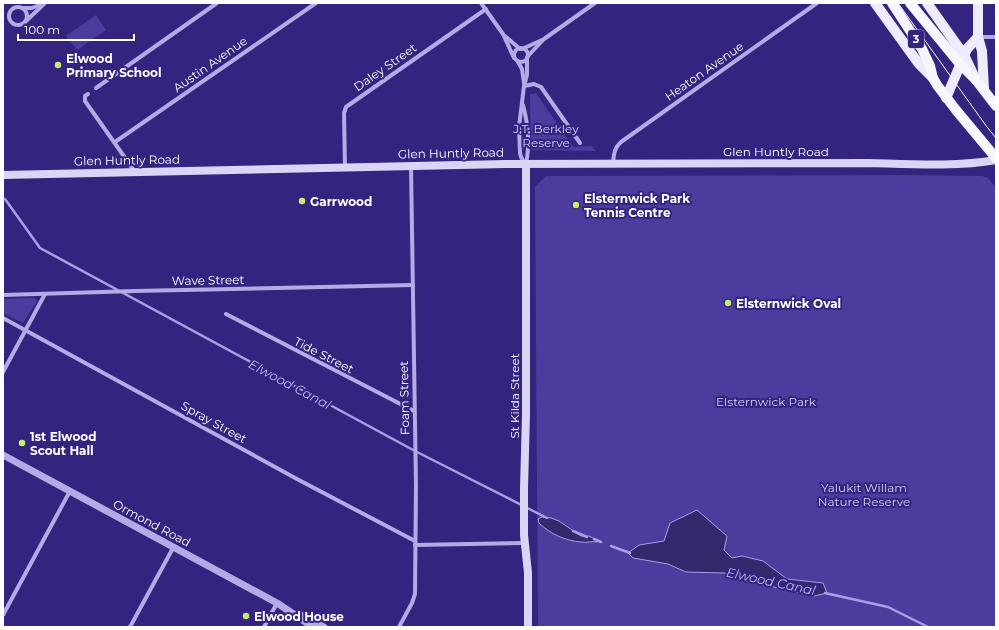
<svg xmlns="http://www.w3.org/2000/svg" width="999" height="630" font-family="Montserrat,sans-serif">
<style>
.green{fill:#4c3c9e}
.water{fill:#35296d;stroke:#a99ee7}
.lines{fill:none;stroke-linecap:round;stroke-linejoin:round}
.stream{stroke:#a99ee7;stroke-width:2.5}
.minor{stroke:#b4aae6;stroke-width:4}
.tertiary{stroke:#b4aae6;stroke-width:7}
.secondary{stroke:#dad4f5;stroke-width:8}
.primary{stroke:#efebfd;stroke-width:10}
.trunk{stroke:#f7f5fe;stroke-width:10}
.tram{stroke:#fff;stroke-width:1}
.poi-dot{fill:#c5f06e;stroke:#35247f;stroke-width:1.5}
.labels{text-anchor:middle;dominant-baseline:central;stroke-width:4;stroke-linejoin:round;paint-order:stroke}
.shield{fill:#35247f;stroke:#c2bdd9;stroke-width:1}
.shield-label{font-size:11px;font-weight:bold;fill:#fff}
.poi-label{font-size:12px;font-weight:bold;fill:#fff;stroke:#35247f;text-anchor:start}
.street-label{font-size:12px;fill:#fff;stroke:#35247f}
.park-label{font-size:12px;fill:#d4cdf5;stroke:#35247f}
.water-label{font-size:13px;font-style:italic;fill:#beb5ee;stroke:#35247f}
</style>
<rect width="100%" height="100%" fill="#35247f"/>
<g class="green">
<path d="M 96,15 L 106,30 L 77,50 L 66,36 Z"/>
<path d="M 536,93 L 573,147 L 592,146 L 596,151 L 531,150 L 530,94 Z"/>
<path d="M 906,175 L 982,176 L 988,178 L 996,188 L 996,627 L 538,627 L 535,187 L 546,176 Z"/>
<path d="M 35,298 L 37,301 L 23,323 L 3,313 L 3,299 Z"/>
</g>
<g class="water">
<path d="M 697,510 L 727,536 L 724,550 L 732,558 L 742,556 L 763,561 L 787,579 L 823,583 L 827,593 L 814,596 L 761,584 L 740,576 L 724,573 L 686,572 L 668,564 L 633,558 L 628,553 L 639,545 L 664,541 L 670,523 Z"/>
<path d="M 542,517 L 551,518 L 559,521 L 581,536 L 589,536 L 597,540 L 597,542 C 592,541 587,543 581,542 C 566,541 550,534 539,523 L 538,519 Z"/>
</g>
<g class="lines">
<g class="stream">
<path d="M 5,199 L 40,248 L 415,451 L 547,518"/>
<path d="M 573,531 L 587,537"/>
<path d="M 594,539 L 601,542"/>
<path d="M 611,546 L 630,553"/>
<path d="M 825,593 L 888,607 L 928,627"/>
</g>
<g class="minor">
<path d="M 481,3 L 503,34 L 514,58"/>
<circle cx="18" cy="16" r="9"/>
<path d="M 24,8 L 32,8 L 44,3"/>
<path d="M 25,22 L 45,3"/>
<path d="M 505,36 L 520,49"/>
<path d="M 978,37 L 996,37"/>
<circle cx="521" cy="55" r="7"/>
<path d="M 522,49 L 542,40"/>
<path d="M 527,57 L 544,39 L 595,3"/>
<path d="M 518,62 L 522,69 L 524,83"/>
<path d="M 524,86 L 534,84 L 541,87 L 580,143"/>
<path d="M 96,88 L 217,3"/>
<path d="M 88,94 L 85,96 L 85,101 L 135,172"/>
<path d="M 523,105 C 528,124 530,144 526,164"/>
<path d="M 115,142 L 316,3"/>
<path d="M 613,163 C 614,154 614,148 621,142 L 817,3"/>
<path d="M 525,164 L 521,157 L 520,153 L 519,127 L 524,86 L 527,75 L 527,59"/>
<path d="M 345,167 L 344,113 L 346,107 L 486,9"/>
<path d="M 3,295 L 135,291 L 413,285"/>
<path d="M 226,314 L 414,411"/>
<path d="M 3,318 L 297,479 L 415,541"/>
<path d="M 3,372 L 45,294"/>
<path d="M 415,545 L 525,543"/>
<path d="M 3,615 L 70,491"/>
<path d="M 130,627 L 173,548"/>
<path d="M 264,627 L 277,603"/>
<path d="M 399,627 L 412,603 L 415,594 L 416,486 L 411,166"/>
</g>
<g class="tertiary">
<path d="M 3,455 L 277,603 L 313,627"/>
<path d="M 301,615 L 324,627"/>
</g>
<g class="secondary">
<path d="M 526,164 L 526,415 L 524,488 L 524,535 L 528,573 L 528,627"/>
<path d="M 3,175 L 506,164 L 868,163 C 908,164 957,167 996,160"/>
</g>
<g class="primary">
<path d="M 875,3 L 919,64 L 933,78"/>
<path d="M 927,3 L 964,55 L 976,80"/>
<path d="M 978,3 L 978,37 L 982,51 L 984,89"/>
<path d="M 946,98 L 967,49 L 978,37"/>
</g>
<g class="trunk">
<path d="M 892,3 L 922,49 L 930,66 L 933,78 L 937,85 L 956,110 L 996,158"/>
<path d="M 910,3 L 960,64 L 976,80 L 996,106"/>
</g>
<path class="tram" d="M 898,3 L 987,127 L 996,138"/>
</g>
<g class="poi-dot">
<circle cx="58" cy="65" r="4"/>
<circle cx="302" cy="201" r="4"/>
<circle cx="576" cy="205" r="4"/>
<circle cx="728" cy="303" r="4"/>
<circle cx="22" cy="443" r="4"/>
<circle cx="246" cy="616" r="4"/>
</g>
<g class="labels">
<rect class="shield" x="908" y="30" width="16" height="18" rx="3"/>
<g class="shield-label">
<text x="916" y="39">3</text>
</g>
<g class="poi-label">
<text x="66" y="58">Elwood<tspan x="66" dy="14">Primary School</tspan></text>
<text x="584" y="198">Elsternwick Park<tspan x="584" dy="14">Tennis Centre</tspan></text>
<text x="310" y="201">Garrwood</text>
<text x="736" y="303">Elsternwick Oval</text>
<text x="30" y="436">1st Elwood<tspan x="30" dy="14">Scout Hall</tspan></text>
<text x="254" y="616">Elwood House</text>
</g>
<g class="street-label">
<text transform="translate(210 64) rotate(-35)">Austin Avenue</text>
<text transform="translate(385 67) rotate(-35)">Daley Street</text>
<text transform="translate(704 71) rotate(-35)">Heaton Avenue</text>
<text x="776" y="151">Glen Huntly Road</text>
<text transform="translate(451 153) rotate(-1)">Glen Huntly Road</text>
<text transform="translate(127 160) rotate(-1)">Glen Huntly Road</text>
<text transform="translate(208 280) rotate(-1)">Wave Street</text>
<text transform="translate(324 355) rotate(27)">Tide Street</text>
<text transform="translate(514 396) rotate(-90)">St Kilda Street</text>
<text transform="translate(404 398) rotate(-91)">Foam Street</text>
<text transform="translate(214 422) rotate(29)">Spray Street</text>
<text transform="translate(152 523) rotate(28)">Ormond Road</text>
</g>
<g class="park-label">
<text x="546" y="128">J.T. Berkley<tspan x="546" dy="14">Reserve</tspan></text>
<text x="766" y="401">Elsternwick Park</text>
<text x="864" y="487">Yalukit Willam<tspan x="864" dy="14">Nature Reserve</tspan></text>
</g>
<g class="water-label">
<text transform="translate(290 384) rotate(28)">Elwood Canal</text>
<text transform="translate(771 581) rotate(12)">Elwood Canal</text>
</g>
</g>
<rect width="999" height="630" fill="none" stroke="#ffffff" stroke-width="8"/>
<path d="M18 34v6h116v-6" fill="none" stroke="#ffffff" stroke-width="2"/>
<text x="24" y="34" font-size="12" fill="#ffffff" stroke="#35247f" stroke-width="3" paint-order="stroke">100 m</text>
</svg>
